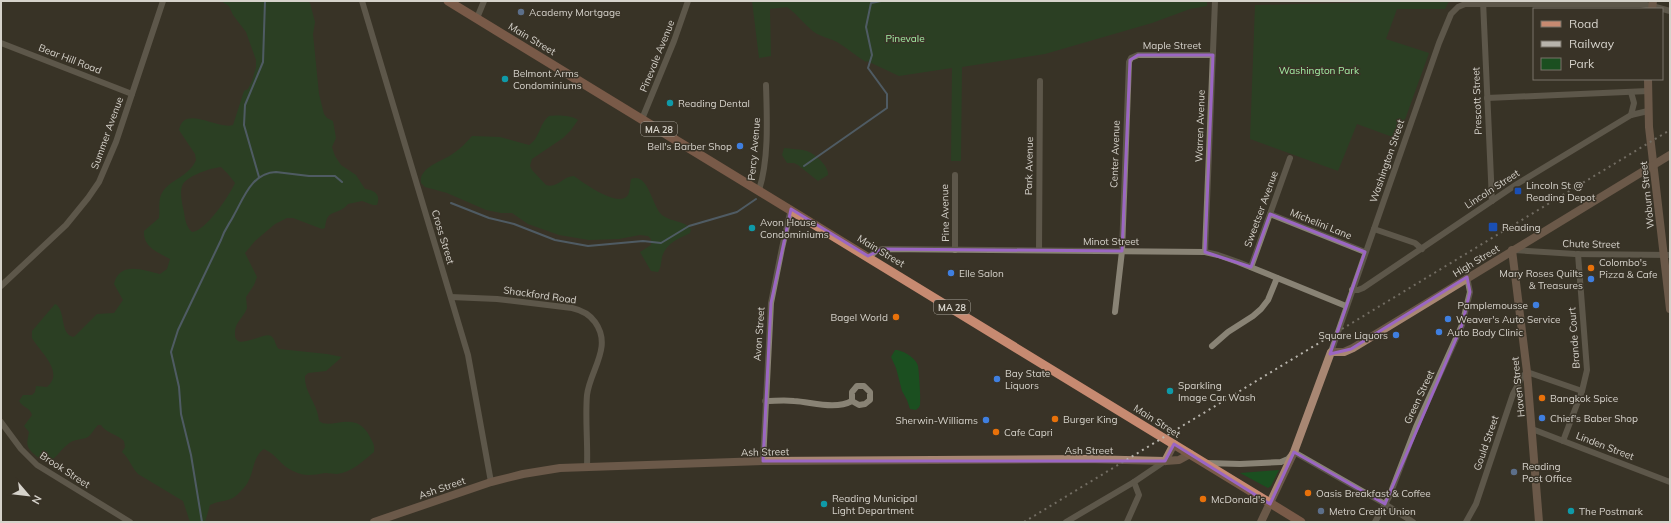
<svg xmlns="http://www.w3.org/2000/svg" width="1671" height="523" font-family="Mulish,sans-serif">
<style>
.green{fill:#1b4f20;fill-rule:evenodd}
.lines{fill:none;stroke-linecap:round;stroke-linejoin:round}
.stream{stroke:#6a8dae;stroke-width:2}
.street{stroke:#898375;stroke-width:6}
.secondary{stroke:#a88773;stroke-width:8}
.primary{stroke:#c78a71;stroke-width:9}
.rail{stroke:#b8b4ac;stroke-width:2;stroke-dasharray:2 4;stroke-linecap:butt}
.marked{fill:none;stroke:#9b66c3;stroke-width:3;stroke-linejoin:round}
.service-dot{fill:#5c6f8a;stroke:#393327;stroke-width:1.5}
.culture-dot{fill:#0f9aa8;stroke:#393327;stroke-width:1.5}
.shop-dot{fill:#3f7fe0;stroke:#393327;stroke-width:1.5}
.transit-dot{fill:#1a4fb4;stroke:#393327;stroke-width:1.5}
.food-dot{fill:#e8710a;stroke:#393327;stroke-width:1.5}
.labels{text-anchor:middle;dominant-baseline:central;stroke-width:3;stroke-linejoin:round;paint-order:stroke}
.shield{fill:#393327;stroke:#a7a39a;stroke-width:1}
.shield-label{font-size:9px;font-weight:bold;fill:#d6d3cb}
.poi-label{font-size:10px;fill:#d6d3cb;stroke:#393327;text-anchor:start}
.park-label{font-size:10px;fill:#a2efa4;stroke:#393327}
.street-label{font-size:10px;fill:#d6d3cb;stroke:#393327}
</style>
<rect width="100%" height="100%" fill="#393327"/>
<g class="green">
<path d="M 221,1 L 307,1 L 310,3 L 315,22 L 313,34 L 319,94 L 324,114 L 327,118 L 333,121 L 336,138 L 332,147 L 335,156 L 341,165 L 356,175 L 365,189 C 375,190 381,195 377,205 L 373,205 L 362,201 L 348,204 C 337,217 327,207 325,228 L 322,229 L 293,218 L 287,218 L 275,224 L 255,241 L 245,253 L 257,277 L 254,285 L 246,297 L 247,308 C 244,317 235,322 235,332 C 233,354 264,331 271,336 C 276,340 275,346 279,349 L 327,354 L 342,357 L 326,371 L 308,373 L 305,376 C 304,392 318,404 319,421 C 331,431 356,408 370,437 C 373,443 375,445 374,452 C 364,460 351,473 337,474 C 333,474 330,473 325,473 C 312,475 306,477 293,471 C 281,466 276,454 264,449 C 253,456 254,472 248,482 C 246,486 241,491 238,494 C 231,502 219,500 210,505 L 205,522 L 190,522 L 183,501 L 138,474 C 131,467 130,459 122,452 L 125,447 L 124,441 C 117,434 106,433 101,425 L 98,425 C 94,429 91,436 86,438 C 80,440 76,439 71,442 C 56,451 53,472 34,454 C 25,446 27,443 29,432 L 24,426 L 32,415 C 30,407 23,408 19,401 L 23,395 L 32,395 L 35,392 L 36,386 L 47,387 C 65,372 40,352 32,338 L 32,331 L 55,304 L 57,305 C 66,315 60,333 73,337 L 75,336 L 97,314 L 114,313 L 123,300 L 114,284 C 120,260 144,271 160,274 L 167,269 L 170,259 C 157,252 143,247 144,231 L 159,218 C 160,210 158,199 162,193 C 170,179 189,177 196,160 L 195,154 L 179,130 C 184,104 217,130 233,125 L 244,91 L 248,89 L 252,81 L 256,67 L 256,60 L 246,32 L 233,15 L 229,6 ZM 221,167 L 228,174 L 235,183 C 229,196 206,231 192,232 C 186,227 185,219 184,212 C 182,204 179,191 183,184 C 189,175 211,168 221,167 Z"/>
<path d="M 752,1 L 1205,1 L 1207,2 L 1207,6 L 1190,9 L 1152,23 L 1045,54 L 962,67 L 961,161 L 951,161 L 952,68 L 899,76 L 867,61 L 866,62 C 856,56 847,48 837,42 C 830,38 821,37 814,32 C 804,24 797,14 787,7 L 770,9 L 771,56 L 759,58 Z"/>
<path d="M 1429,1 L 1449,1 L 1445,9 L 1397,9 L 1386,39 L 1429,53 L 1398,139 L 1357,124 L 1338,171 L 1250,139 L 1255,5 Z"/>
<path d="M 549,116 C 557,115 571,115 578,120 L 571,130 L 563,138 L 532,159 L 530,166 L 532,170 L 546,185 C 557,189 563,176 574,176 C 582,182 619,209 628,195 C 630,191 630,184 631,179 C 648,172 652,205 661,214 C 669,222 684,220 691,229 L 690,233 C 678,239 666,243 662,257 C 661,263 661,268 658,272 L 651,271 L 640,252 L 651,245 L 651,239 L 648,236 L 640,235 L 619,239 L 589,240 L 559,235 L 528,224 L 512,213 L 501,213 L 486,210 L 447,193 L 425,187 L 421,183 C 418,168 442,161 451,155 C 460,149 466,143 472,136 L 500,137 L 529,145 C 540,138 539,124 549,116 Z"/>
<path d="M 784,148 C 791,149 800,149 807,151 C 815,154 829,166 828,175 L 818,181 L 798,165 L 794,163 L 787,163 L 782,155 Z"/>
<path d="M 895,350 C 903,350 916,358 918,366 C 919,372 921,399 920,405 C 919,408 918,408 916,410 L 910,409 L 907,400 L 902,391 L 896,368 L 891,357 Z"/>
<path d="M 1279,470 L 1271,486 L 1268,488 L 1240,473 Z"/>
</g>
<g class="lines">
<g class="stream">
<path d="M 804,166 L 887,108 L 887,94 L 868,68 L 872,55 L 866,27 L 871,3 L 881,1"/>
<path d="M 259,177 L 244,125 L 245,105 L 263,62 L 265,1"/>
<path d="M 451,203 L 489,218 L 514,224 L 555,240 L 588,246 L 643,241 L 661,243 L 689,226 L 737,212 L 756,199"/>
<path d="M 202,522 L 191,455 L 181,414 L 179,387 L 171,352 L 178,330 L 221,240 C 225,228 229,225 234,215 C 244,197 252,173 276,172 L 309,176 L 335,176 L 342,182"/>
</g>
<g class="street">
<path d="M 362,1 L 468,355 L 491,482"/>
<path d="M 1483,1 L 1492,201"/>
<path d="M 477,18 L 484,1"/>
<path d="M 1,43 L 132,94"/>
<path d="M 1487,98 L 1648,91"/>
<path d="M 1631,115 L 1634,103 L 1631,92"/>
<path d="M 642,119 L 674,41 L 688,1"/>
<path d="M 955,175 L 955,250"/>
<path d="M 759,190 C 769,159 767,118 766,85"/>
<path d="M 1270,214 L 1365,252"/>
<path d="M 1374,229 L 1415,243 L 1422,249"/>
<path d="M 1039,250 L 1040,81"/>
<path d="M 1514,250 L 1575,254 L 1670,255"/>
<path d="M 1205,252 L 1215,1"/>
<path d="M 869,257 L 876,251 L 882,249 L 1205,252 L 1218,255 L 1238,262 L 1346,306"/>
<path d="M 1251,267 L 1290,158"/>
<path d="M 1,286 L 66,225 L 88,198 L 99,182 L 116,142 L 163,1"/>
<path d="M 1352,290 L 1358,290 L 1363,288 L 1517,184 L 1631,115 L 1648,111"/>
<path d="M 451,297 L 497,299 L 572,308 C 581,310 590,315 595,322 C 613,347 590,370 587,395 C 585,419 588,443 587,466"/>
<path d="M 1115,312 L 1122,251 L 1129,62 L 1131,58 L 1138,55 L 1213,55"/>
<path d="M 1212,346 L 1228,332 L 1253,316 L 1261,309 L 1268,300 L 1277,278"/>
<path d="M 1331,352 L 1439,43 L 1451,14 L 1458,7 L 1465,4 L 1641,4 L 1652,6 L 1670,11"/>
<path d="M 765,401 C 775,401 784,400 794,401 C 812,402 835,410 852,401 L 852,392 L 857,386 L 864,386 L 870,392 L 870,400 L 865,404 L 859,405 L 852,401"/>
<path d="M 1,422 L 21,449 L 37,465 L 130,522"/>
<path d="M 1532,429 L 1670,482"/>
<path d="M 1563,441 L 1582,391 L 1587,370 L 1578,254"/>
<path d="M 763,461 L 771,303 L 782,248 L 791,209"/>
<path d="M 1206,463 L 1240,464 L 1281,462 L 1288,459 L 1294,452 L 1385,504 L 1413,522"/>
<path d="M 1066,522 L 1134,482"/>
<path d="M 1127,522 L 1139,495 L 1134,482 L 1165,461"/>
<path d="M 1375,522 L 1389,497 L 1416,427 L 1462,325 L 1470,292 L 1467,277"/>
<path d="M 1466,522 L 1476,504 L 1513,394 L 1522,377 L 1527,372 L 1582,391"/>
</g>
<g class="secondary">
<path d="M 1652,9 L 1653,1"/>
<path d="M 1648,79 L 1649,127 L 1670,309"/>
<path d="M 1512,250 L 1527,372 L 1539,522"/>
<path d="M 1165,461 L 1174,444"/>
<path d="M 374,522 L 491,482 L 523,474 L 560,468 L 763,461 L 1085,459 L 1165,461 L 1179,460 L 1190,454"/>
<path d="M 1261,522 L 1294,452 L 1331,352 L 1344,352 L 1353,348 L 1670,155"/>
</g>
<path class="primary" d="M 448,1 L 1301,522"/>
<path class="rail" d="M 1024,522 L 1670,130"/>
</g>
<path d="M0 0H1671V523H0ZM 1138,55 L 1213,55 L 1205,252 L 1251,267 L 1270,214 L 1365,252 L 1330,354 L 1351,349 L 1467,277 L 1470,292 L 1462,325 L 1385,504 L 1294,452 L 1270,504 L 1174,444 L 1165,461 L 763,461 L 771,303 L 791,209 L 868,256 L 882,249 L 1122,251 L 1130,60 Z" fill="#393327" fill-opacity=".55" fill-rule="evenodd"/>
<path class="marked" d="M 1138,55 L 1213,55 L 1205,252 L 1251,267 L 1270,214 L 1365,252 L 1330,354 L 1351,349 L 1467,277 L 1470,292 L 1462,325 L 1385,504 L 1294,452 L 1270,504 L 1174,444 L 1165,461 L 763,461 L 771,303 L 791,209 L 868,256 L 882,249 L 1122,251 L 1130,60 Z"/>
<g class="service-dot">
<circle cx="521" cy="12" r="4"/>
<circle cx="1514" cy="472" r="4"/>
<circle cx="1321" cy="511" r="4"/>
</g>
<g class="culture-dot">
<circle cx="505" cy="79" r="4"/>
<circle cx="670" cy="103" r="4"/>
<circle cx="752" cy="228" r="4"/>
<circle cx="1170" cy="391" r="4"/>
<circle cx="824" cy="504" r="4"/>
<circle cx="1571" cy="511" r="4"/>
</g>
<g class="shop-dot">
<circle cx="740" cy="146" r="4"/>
<circle cx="951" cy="273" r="4"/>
<circle cx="1591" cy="279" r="4"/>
<circle cx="1536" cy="305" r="4"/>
<circle cx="1448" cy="319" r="4"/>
<circle cx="1439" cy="332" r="4"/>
<circle cx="1396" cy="335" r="4"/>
<circle cx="997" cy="379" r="4"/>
<circle cx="1542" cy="418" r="4"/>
<circle cx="986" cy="420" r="4"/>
</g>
<g class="transit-dot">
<rect x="1514" y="187" width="8" height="8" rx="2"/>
<rect x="1488" y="222" width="10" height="10" rx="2"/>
</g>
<g class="food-dot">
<circle cx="1591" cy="268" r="4"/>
<circle cx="896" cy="317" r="4"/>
<circle cx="1542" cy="398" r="4"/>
<circle cx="1055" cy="419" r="4"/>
<circle cx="996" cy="432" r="4"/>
<circle cx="1308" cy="493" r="4"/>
<circle cx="1203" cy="499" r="4"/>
</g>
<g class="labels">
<g class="shield">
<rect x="641" y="122" width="36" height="14" rx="3"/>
<rect x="934" y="300" width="36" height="14" rx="3"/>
</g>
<g class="shield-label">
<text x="659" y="129">MA 28</text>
<text x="952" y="307">MA 28</text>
</g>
<g class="poi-label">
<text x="529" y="12">Academy Mortgage</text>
<text x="513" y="73">Belmont Arms<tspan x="513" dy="12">Condominiums</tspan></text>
<text x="678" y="103">Reading Dental</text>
<text x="732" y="146" text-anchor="end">Bell's Barber Shop</text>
<text x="1526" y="185">Lincoln St @<tspan x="1526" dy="12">Reading Depot</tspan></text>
<text x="760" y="222">Avon House<tspan x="760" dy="12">Condominiums</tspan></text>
<text x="1502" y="227">Reading</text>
<text x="1599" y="262">Colombo's<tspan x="1599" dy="12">Pizza &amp; Cafe</tspan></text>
<text x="959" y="273">Elle Salon</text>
<text x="1583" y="273" text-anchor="end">Mary Roses Quilts<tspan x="1583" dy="12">&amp; Treasures</tspan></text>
<text x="1528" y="305" text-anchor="end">Pamplemousse</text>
<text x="888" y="317" text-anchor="end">Bagel World</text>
<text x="1456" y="319">Weaver's Auto Service</text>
<text x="1447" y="332">Auto Body Clinic</text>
<text x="1388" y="335" text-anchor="end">Square Liquors</text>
<text x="1005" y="373">Bay State<tspan x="1005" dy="12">Liquors</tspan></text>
<text x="1178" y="385">Sparkling<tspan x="1178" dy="12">Image Car Wash</tspan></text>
<text x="1550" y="398">Bangkok Spice</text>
<text x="1550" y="418">Chief's Baber Shop</text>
<text x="1063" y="419">Burger King</text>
<text x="978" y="420" text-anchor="end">Sherwin-Williams</text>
<text x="1004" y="432">Cafe Capri</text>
<text x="1522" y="466">Reading<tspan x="1522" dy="12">Post Office</tspan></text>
<text x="1316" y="493">Oasis Breakfast &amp; Coffee</text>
<text x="832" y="498">Reading Municipal<tspan x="832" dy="12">Light Department</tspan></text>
<text x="1211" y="499">McDonald's</text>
<text x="1329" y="511">Metro Credit Union</text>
<text x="1579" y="511">The Postmark</text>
</g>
<g class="park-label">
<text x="905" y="38">Pinevale</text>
<text x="1319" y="70">Washington Park</text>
</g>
<g class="street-label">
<text transform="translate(532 39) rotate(31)">Main Street</text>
<text x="1172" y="45">Maple Street</text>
<text transform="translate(657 56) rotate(-68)">Pinevale Avenue</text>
<text transform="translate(70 59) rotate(21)">Bear Hill Road</text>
<text transform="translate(1477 101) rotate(-92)">Prescott Street</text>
<text transform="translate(1200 126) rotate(-88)">Warren Avenue</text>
<text transform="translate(107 133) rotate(-70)">Summer Avenue</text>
<text transform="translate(754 149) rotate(-85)">Percy Avenue</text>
<text transform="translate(1115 154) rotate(-88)">Center Avenue</text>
<text transform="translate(1387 161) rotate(-71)">Washington Street</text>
<text transform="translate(1029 166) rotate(-89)">Park Avenue</text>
<text transform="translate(1492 189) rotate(-33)">Lincoln Street</text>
<text transform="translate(1647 195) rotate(-96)">Woburn Street</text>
<text transform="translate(1261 209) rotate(-70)">Sweetser Avenue</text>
<text transform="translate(945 213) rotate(-91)">Pine Avenue</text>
<text transform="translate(1321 224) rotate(22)">Michelini Lane</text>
<text transform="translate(443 237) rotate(73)">Cross Street</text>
<text x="1111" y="241">Minot Street</text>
<text transform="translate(1591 244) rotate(1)">Chute Street</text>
<text transform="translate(881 251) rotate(31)">Main Street</text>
<text transform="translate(1476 261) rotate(-31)">High Street</text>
<text transform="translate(540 295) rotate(8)">Shackford Road</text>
<text transform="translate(759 334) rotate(-86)">Avon Street</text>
<text transform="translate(1574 338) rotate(-94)">Brande Court</text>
<text transform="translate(1518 387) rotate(-96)">Haven Street</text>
<text transform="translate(1419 397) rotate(-65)">Green Street</text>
<text transform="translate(1157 421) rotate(32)">Main Street</text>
<text transform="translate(1486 443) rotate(-71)">Gould Street</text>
<text transform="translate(1605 446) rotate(21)">Linden Street</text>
<text x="1089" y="450">Ash Street</text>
<text transform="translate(765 452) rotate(-1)">Ash Street</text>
<text transform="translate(65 470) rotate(33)">Brook Street</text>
<text transform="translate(442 488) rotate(-19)">Ash Street</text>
</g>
</g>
<rect width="1671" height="523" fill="none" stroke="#d6d3cb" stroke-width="4"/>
<rect x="1533" y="8" width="130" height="72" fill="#393327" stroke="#787369"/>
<rect x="1541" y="21" width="20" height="6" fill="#c78a71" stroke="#787369"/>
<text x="1569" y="28" font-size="12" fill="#d6d3cb">Road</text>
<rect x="1541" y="41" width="20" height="6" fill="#b8b4ac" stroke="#787369"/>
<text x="1569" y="48" font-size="12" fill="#d6d3cb">Railway</text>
<rect x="1541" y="58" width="20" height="12" fill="#1b4f20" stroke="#787369"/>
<text x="1569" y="68" font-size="12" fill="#d6d3cb">Park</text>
<g transform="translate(28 495) rotate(118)" stroke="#393327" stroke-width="3" paint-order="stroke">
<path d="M0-3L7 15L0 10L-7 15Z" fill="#d6d3cb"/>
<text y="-6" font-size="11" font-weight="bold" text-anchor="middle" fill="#d6d3cb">N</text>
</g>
</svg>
